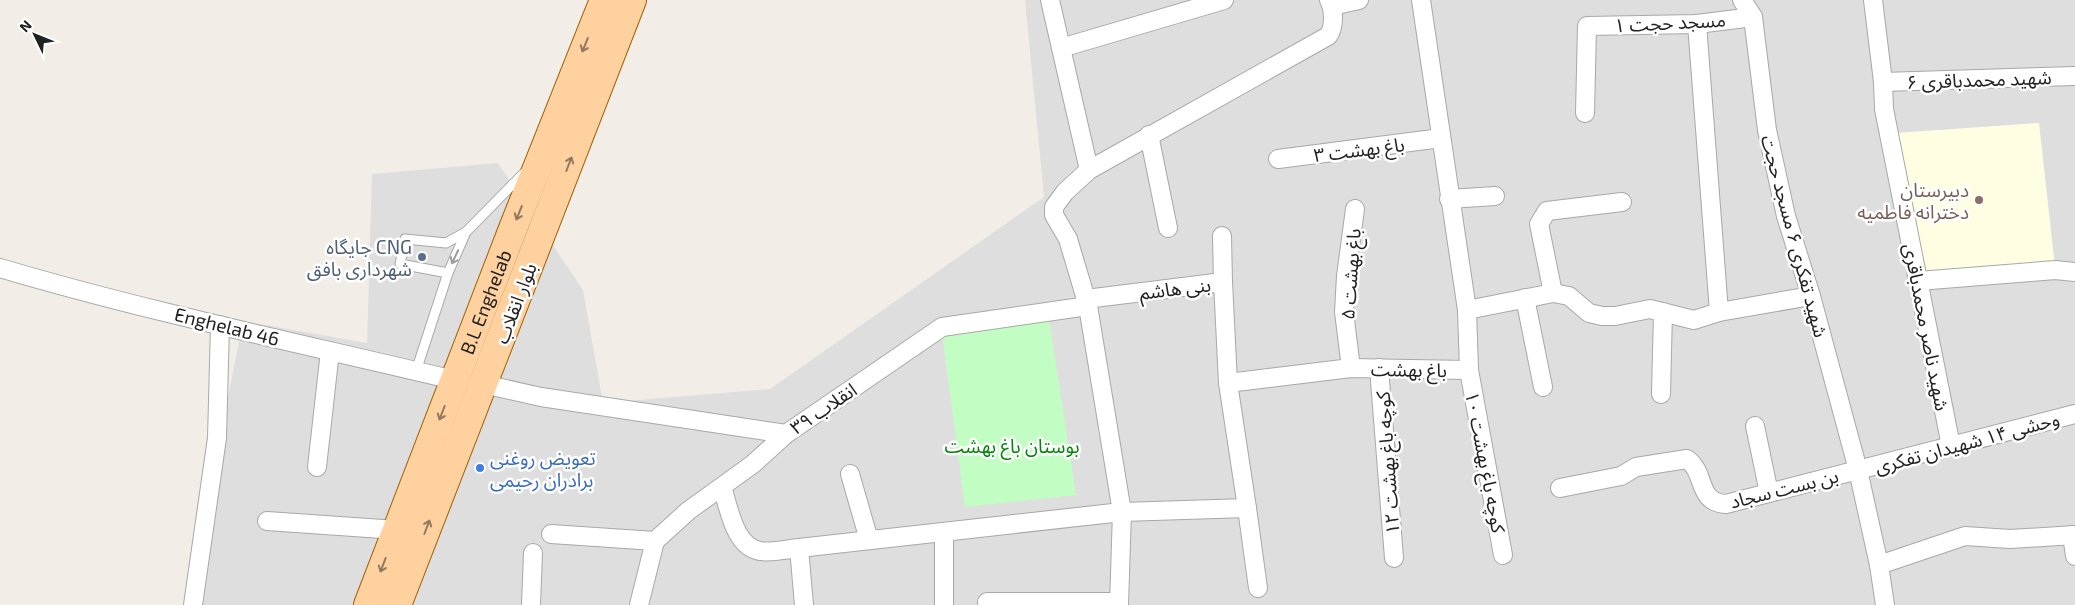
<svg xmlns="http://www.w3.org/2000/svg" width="2075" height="605" font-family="'Exo 2','Noto Sans Arabic',sans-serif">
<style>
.residential{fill:#dfdede}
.education{fill:#fffee3}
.park{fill:#c2fec4}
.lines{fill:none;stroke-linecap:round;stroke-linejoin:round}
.lane-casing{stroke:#a8a8a8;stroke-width:11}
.street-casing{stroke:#a8a8a8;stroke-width:20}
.primary-casing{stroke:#9e6100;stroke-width:30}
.lane{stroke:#fff;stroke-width:9}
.street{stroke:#fff;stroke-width:18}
.primary{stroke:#ffd19f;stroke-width:28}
.oneway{stroke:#907960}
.oneway2{stroke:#9b9b9b}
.education-dot{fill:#8d6e63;stroke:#fff;stroke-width:2}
.service-dot{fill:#5c6f8a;stroke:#fff;stroke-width:2}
.shop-dot{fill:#3f7fe0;stroke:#fff;stroke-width:2}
.labels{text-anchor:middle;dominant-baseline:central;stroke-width:5;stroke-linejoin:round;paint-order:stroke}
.street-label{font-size:19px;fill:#212121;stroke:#fff}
.education-label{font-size:19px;fill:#785e54;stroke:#fff;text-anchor:end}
.service-label{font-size:19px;fill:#4e5e75;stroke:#fff;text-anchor:end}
.park-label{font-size:19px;fill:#038607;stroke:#fff}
.shop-label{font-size:19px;fill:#366cbe;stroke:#fff;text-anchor:start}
</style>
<rect width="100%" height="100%" fill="#f2eee7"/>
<path class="residential" d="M 1025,0 L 2075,0 L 2075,605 L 187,605 L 243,321 L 367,343 L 372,174 L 498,163 L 583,290 L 603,403 L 770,389 L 1044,197 Z"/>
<path class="education" d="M 2039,123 L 2055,267 L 1928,278 L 1896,133 Z"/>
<path class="park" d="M 1049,319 L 1076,495 L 965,507 L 942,333 Z"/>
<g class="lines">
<g class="lane-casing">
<g id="lane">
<path d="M 448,273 L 400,264 L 405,239 L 446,243 L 466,232"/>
<path d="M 416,371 L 448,273 L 466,232 L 525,172"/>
</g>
</g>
<g class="street-casing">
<g id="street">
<path d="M 1050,0 L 1089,170 L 1065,192 L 1054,207 L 1054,215 L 1068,239 L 1088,306 L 1122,512 L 1119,605"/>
<path d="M 1742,0 L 1753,17 L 1767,130 L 1786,216 L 1811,296 L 1858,470 L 1879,565 L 1885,605"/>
<path d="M 1873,0 L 1883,82 L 1884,109 L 1951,446"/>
<path d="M 1332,6 L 1359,0"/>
<path d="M 1697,24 L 1719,312"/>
<path d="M 1061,48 L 1224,0"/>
<path d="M 1883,82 L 2075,76"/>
<path d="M 1585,113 L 1587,26 L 1697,24 L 1753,17"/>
<path d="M 1149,135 L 1168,228"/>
<path d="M 1278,159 L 1441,138"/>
<path d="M 1089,170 L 1328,36 C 1335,27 1334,10 1329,0"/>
<path d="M 1449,199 L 1495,196"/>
<path d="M 1222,236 L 1223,282"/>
<path d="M 0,268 C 149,312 303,344 454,380"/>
<path d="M 1918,281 L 2055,270 L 2075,272"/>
<path d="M 1553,293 L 1539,224 L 1547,211 L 1622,202"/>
<path d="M 1525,298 L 1543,387"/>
<path d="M 1467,310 L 1553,293 L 1569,296 L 1589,313 L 1602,316 L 1615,316 L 1650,309 L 1694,320 L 1719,312 L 1811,296"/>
<path d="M 1351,368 L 1344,312 L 1346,276 L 1355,209"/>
<path d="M 1379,368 L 1394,558"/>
<path d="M 1469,370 L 1503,555"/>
<path d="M 1228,383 L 1351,368 L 1469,370 L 1467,310 L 1421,0"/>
<path d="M 483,384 L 541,397 L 786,434"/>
<path d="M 1661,394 L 1663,312"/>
<path d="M 1755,426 L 1769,493"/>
<path d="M 317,467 L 330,351"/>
<path d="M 850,474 L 869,540"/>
<path d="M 722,487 C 729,507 734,547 760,551 C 771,553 787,549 799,548"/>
<path d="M 1560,488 L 1621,476 L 1636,467 L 1687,459 C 1707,474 1696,502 1726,504 L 2075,414"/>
<path d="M 1247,508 L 1258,588"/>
<path d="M 267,521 L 397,530"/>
<path d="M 944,532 L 944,605"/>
<path d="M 551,534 L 655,541"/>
<path d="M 2072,535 L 2075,556"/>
<path d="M 1879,565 L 1965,536 L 2010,539 L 2075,535"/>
<path d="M 987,602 L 1119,602"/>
<path d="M 193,605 L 217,438 L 220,325"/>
<path d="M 531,605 L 533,553"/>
<path d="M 639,605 L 655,541 L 688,511 L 753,464 L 786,434 L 942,327 L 1088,306"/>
<path d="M 804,605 L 799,548 L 1122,512 L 1247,508 L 1228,383 L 1223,282 L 1086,299"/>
</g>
</g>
<g class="primary-casing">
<g id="primary">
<path id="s1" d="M 368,605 L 514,226 L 604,0"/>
<path d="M 397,605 L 632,0"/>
</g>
</g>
<use href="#lane" class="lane"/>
<use href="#street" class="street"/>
<use href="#primary" class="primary"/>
</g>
<defs><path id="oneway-shaft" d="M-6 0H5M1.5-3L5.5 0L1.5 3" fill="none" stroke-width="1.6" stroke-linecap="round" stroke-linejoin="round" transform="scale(1.25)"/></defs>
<g class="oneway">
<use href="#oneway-shaft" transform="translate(585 45) rotate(112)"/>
<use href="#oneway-shaft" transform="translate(569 164) rotate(-69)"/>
<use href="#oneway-shaft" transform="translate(519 213) rotate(112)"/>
<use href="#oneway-shaft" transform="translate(442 413) rotate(111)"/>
<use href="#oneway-shaft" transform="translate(427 527) rotate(-69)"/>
<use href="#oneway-shaft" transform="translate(383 565) rotate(111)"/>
</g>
<use class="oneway2" href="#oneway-shaft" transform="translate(455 257) rotate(115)"/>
<circle class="education-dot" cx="1979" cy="200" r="5"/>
<circle class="service-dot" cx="422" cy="257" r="5"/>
<circle class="shop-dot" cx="480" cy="468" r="5"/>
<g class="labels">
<g class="street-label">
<text transform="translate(1670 22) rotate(-3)">مسجد حجت ۱</text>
<text transform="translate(1979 79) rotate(-2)">شهید محمدباقری ۶</text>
<text transform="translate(1359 149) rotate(-7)">باغ بهشت ۳</text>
<text transform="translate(1795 236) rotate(75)">شهید تفکری ۶ مسجد حجت</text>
<text transform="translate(1350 274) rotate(-86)">باغ بهشت ۵</text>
<text transform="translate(1175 288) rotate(-7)">بنی هاشم</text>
<text stroke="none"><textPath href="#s1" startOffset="325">B.L Enghelab</textPath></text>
<text transform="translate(515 303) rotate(-69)">بلوار انقلاب</text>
<text transform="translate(227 326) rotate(14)">Enghelab 46</text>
<text transform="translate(1927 327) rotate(79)">شهید ناصر محمدباقری</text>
<text transform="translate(1409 369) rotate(1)">باغ بهشت</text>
<text transform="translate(823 408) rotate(-34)">انقلاب ۳۹</text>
<text transform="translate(1967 442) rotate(-15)">وحشی ۱۴ شهیدان تفکری</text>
<text transform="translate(1486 462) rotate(79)">کوچه باغ بهشت ۱۰</text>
<text transform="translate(1387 463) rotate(-94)">کوچه باغ بهشت ۱۲</text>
<text transform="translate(1784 488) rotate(-14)">بن بست سجاد</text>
</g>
<g class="education-label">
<text x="1969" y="189">دبیرستان<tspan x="1969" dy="22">دخترانه فاطمیه</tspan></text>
</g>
<g class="service-label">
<text x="412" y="246">جایگاه CNG<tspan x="412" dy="22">شهرداری بافق</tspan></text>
</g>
<g class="park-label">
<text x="1012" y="445">بوستان باغ بهشت</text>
</g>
<g class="shop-label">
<text x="490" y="457">تعویض روغنی<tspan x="490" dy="22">برادران رحیمی</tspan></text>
</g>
</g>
<g transform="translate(35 35) rotate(313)" stroke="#ffffff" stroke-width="4" paint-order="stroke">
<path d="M0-4L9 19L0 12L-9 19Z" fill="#212121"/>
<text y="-8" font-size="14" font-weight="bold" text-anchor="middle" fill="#212121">N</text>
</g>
</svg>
